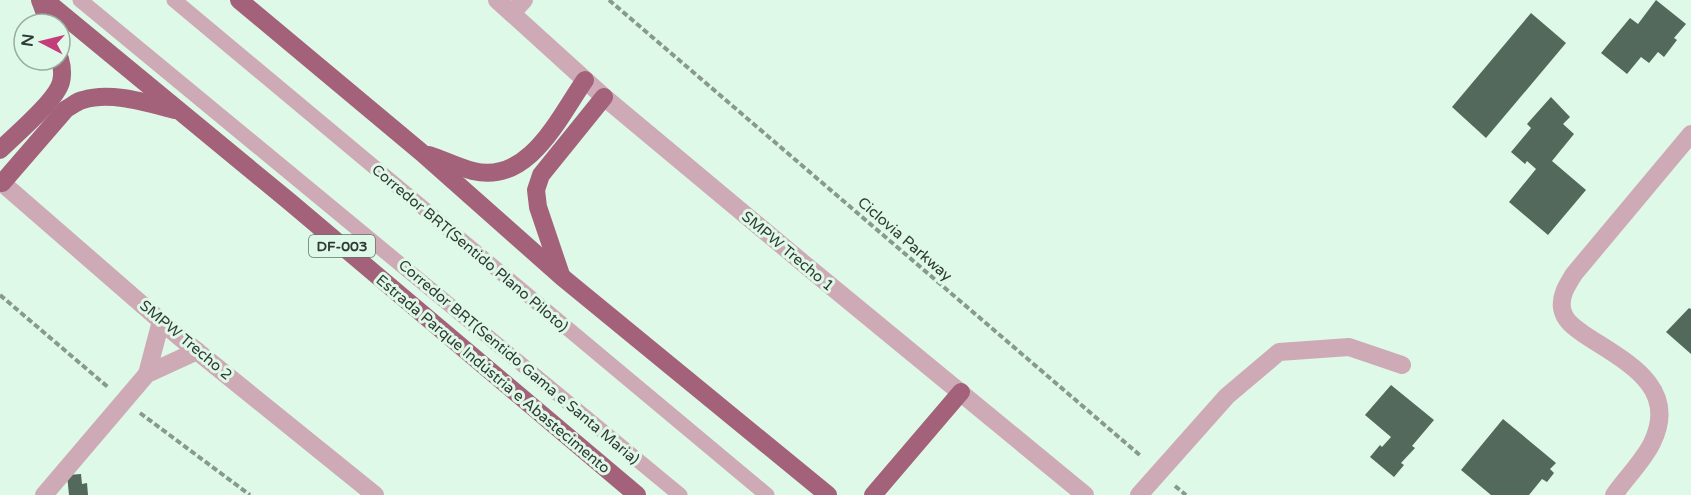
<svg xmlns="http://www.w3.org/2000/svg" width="1691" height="495" font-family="'Varela Round',sans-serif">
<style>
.building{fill:#53695b}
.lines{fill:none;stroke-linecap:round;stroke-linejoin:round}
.path{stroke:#889a8f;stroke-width:4;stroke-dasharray:6 3;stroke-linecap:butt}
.service{stroke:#cdaab5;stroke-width:15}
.minor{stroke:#cdaab5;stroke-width:18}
.tertiary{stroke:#cdaab5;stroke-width:18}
.trunk{stroke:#a3627a;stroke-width:18}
.labels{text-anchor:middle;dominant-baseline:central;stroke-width:6;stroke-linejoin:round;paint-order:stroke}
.shield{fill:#dff9e8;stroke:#64736a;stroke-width:1.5}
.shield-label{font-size:14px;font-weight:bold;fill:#303a34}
.street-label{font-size:15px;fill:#303a34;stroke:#dff9e8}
</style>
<rect width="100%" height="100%" fill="#dff9e8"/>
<g class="building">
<path d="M 1656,0 L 1686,24 L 1674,38 L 1677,40 L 1664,57 L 1658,52 L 1649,63 L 1641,57 L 1627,74 L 1601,53 L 1630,18 L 1638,24 Z"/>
<path d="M 1531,13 L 1566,43 L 1486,138 L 1452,107 Z"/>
<path d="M 1551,97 L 1570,117 L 1563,124 L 1574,134 L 1552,161 L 1586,190 L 1548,235 L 1509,202 L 1536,169 L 1527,161 L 1525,164 L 1511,152 L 1531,128 L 1527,124 Z"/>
<path d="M 1689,308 L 1691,309 L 1691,354 L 1666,332 Z"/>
<path d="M 1391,385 L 1434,420 L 1412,446 L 1415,448 L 1401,463 L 1404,465 L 1394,477 L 1370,457 L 1380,445 L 1382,447 L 1391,437 L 1365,415 Z"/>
<path d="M 1503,419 L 1556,463 L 1550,469 L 1554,473 L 1547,482 L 1542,479 L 1529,495 L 1491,495 L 1461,470 Z"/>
<path d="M 81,474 L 82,484 L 87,483 L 88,495 L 69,495 L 67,475 Z"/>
</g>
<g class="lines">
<g class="path">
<path d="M 609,0 L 1142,457"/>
<path d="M 0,295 L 109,388"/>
<path d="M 140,413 L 250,495"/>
<path d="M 1175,486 L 1186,495"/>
</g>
<g class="service">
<path d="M 80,0 L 680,495"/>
<path d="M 174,0 L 767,495"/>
</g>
<g class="minor">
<path d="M 512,13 L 524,0"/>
<path d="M 147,374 L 161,321"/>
<path d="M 44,495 L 147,374 L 197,351"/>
<path d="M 1139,495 L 1227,396 L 1279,352 L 1349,347 L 1402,365"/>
<path d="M 1614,495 C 1625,479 1644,460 1652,443 C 1680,386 1624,361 1585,335 C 1575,328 1564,321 1562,308 C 1560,295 1568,284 1574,274 L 1691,134"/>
</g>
<g class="tertiary">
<path d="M 497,0 L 604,97 L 815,273 L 1085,495"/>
<path d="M 0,181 L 177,335 L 375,495"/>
</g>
<g class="trunk">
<path d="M 40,0 L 49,24"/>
<path d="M 45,0 L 290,202 L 637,495"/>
<path d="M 239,0 L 421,152 L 562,277 L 828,495"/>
<path d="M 0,150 C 15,135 56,101 61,82 C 63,74 62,66 60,59"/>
<path d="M 429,155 C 444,160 458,167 473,171 C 529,185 559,117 585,80"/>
<path d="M 2,183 L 66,109 C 72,106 77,101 83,100 C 111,91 147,103 175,110"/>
<path d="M 561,275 L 538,207 L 536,190 L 541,175 L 604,97"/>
<path d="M 873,495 L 961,392"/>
</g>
</g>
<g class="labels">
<rect class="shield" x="309" y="235" width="66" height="22" rx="4.5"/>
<g class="shield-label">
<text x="342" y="246">DF-003</text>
</g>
<g class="street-label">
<text transform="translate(905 239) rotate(41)">Ciclovia Parkway</text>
<text transform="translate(470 248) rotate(40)">Corredor BRT(Sentido Plano Piloto)</text>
<text transform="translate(788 251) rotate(40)">SMPW Trecho 1</text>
<text transform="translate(186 340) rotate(40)">SMPW Trecho 2</text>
<text transform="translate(519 362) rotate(40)">Corredor BRT(Sentido Gama e Santa Maria)</text>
<text transform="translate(493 374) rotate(40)">Estrada Parque Indústria e Abastecimento</text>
</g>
</g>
<g transform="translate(42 42) rotate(277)"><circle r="28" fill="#dff9e8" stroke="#99ada0" stroke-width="1.5"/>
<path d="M0-4.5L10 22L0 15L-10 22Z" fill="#c43d7b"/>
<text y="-9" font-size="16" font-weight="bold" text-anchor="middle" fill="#303a34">N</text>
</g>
</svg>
